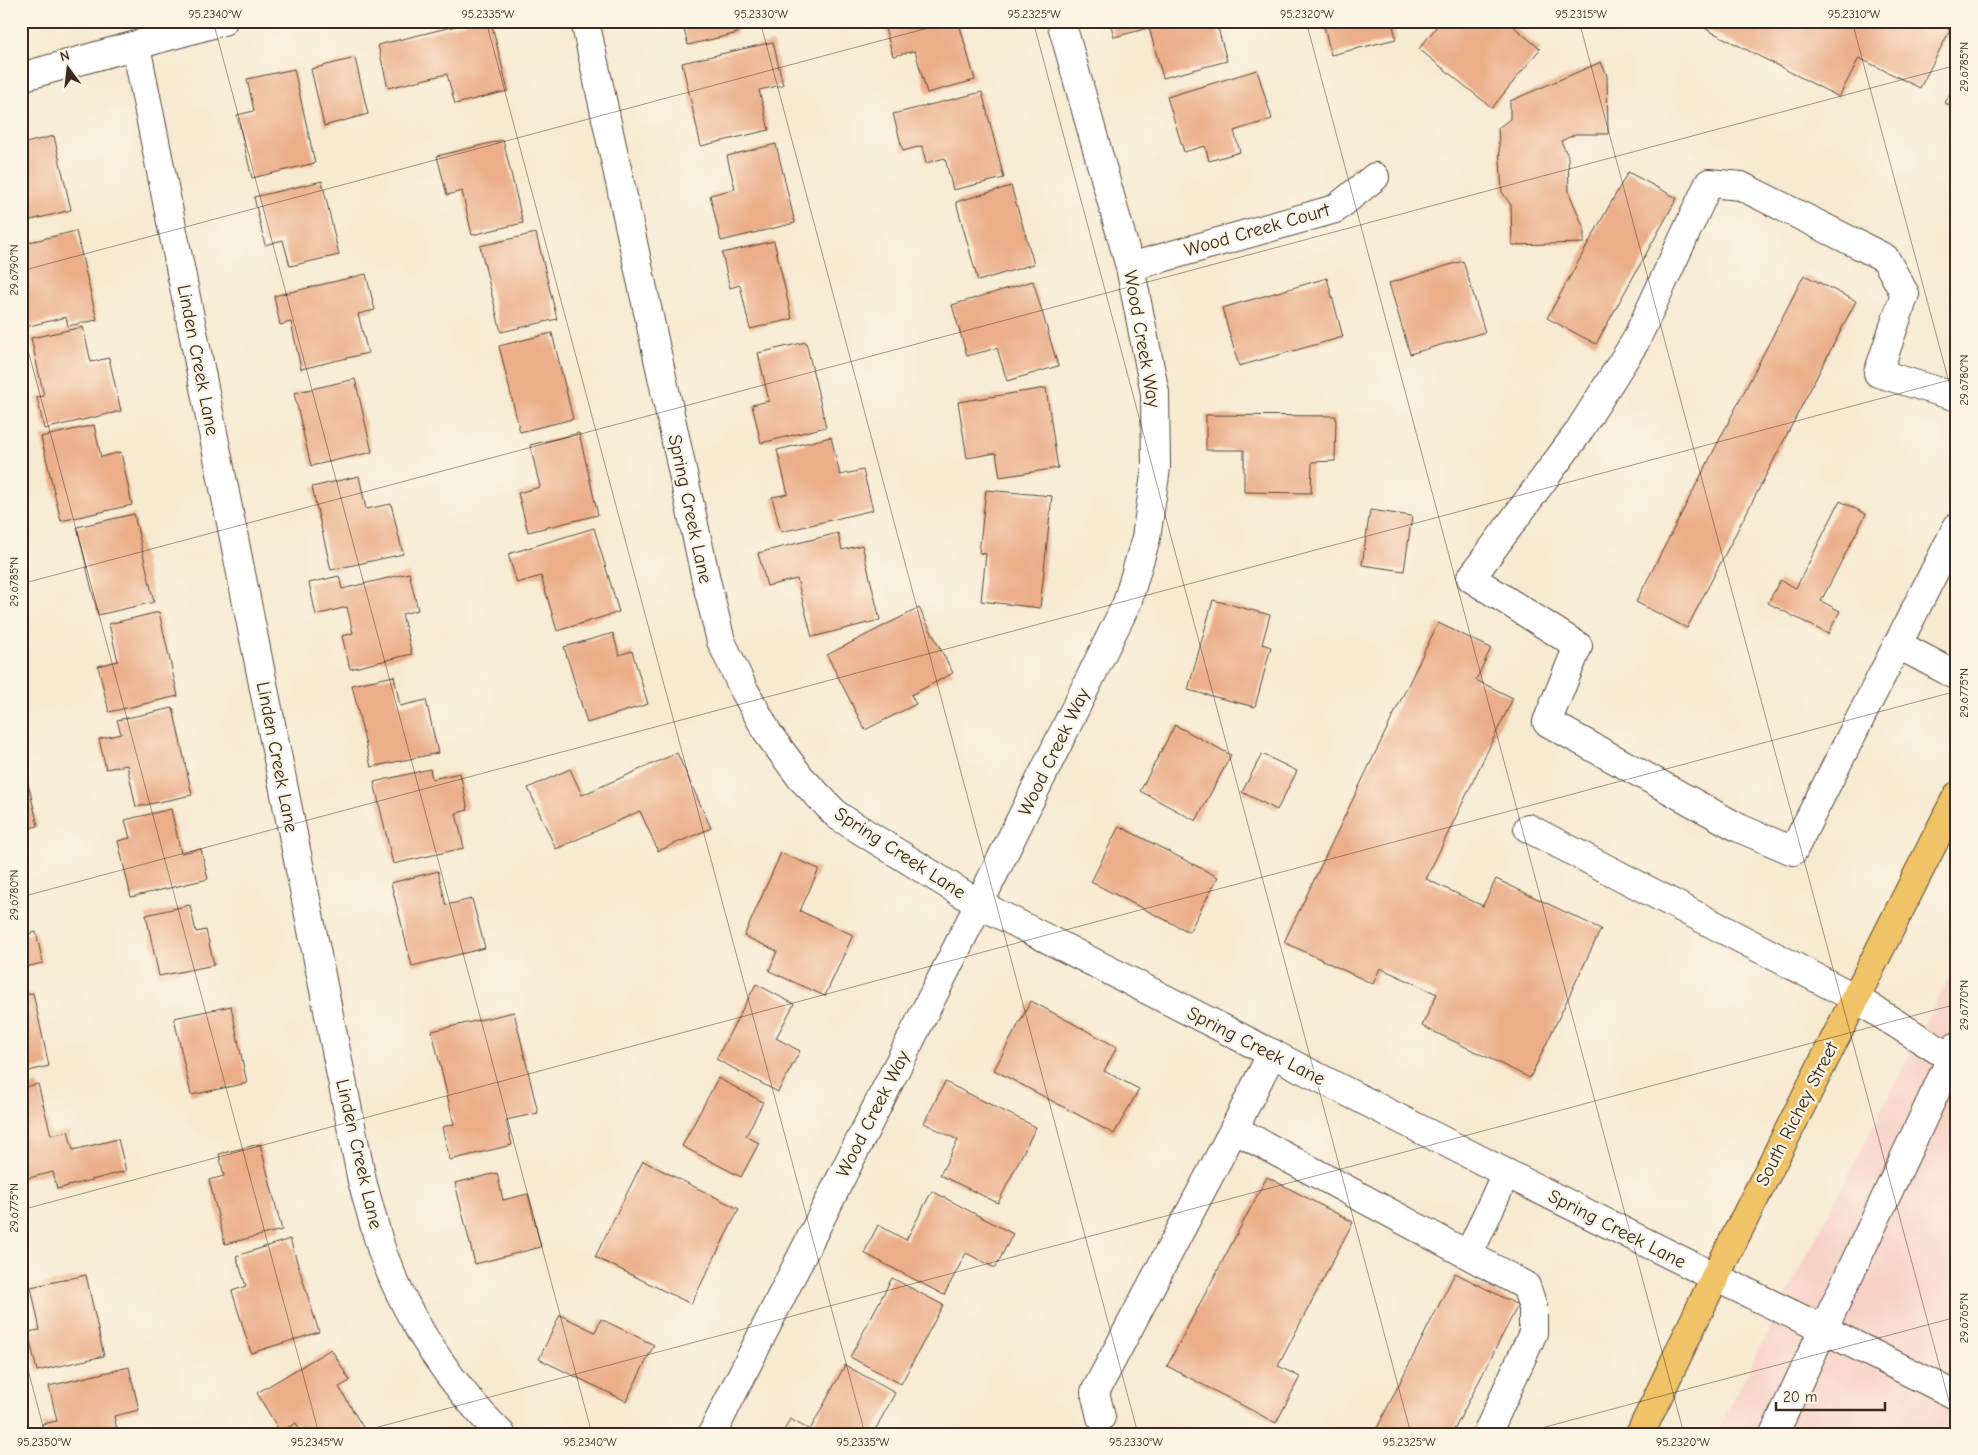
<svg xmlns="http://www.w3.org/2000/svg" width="1978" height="1455" font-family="'Comic Neue',sans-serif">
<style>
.built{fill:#f7d1c6}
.building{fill:#ebae89}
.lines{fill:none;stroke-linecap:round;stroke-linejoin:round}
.minor-casing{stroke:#574739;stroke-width:30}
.major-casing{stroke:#574739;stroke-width:30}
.minor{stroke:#fff;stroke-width:28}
.major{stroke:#f1c369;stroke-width:28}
.ticks{fill:none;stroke:#3b2a1e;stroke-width:1;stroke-opacity:0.45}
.labels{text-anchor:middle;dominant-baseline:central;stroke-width:4.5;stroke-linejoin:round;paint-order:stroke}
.street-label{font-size:19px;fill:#3b2a1e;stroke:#fcf5e5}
.neatline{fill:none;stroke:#3b2a1e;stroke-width:2}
.ticks-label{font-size:12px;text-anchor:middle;fill:#3b2a1e}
</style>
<rect width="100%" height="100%" fill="#fcf5e5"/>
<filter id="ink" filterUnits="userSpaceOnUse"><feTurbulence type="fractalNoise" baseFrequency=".02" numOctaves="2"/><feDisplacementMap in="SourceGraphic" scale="10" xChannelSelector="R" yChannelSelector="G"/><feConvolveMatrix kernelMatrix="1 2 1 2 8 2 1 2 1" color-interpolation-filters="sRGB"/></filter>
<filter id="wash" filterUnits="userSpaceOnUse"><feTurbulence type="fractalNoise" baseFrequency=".0096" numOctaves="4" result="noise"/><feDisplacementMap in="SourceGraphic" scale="20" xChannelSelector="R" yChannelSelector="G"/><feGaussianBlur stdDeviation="1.12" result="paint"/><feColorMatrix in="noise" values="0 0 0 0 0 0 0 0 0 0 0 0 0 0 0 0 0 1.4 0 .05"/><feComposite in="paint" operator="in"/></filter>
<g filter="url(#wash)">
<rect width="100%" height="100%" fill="#f6ead1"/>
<path class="built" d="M 1957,962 L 1957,1434 L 1716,1434 Z"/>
<g id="blocks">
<g class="building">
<path d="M 476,21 L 491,21 L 508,91 L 455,104 L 447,74 L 388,88 L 378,45 Z"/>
<path d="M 682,21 L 735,21 L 738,33 L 688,45 Z"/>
<path d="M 883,21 L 963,21 L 959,23 L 975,80 L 927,93 L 915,51 L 893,56 Z"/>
<path d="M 1110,21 L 1216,21 L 1227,61 L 1163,78 L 1149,28 L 1114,37 Z"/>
<path d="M 1323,21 L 1392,21 L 1396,39 L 1331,55 Z"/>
<path d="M 1441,21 L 1507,21 L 1540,49 L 1492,108 L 1419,49 Z"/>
<path d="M 1710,21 L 1871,21 L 1876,24 L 1877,21 L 1933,21 L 1950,30 L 1920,88 L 1859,58 L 1839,97 L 1706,29 Z"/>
<path d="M 773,42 L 783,85 L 759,90 L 769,130 L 701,146 L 682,63 Z"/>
<path d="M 355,58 L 368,114 L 324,126 L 311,69 Z"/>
<path d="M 1601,62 L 1607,75 L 1608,134 L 1576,134 L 1561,141 L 1568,156 L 1569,193 L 1584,228 L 1584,243 L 1512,245 L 1511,205 L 1502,192 L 1498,128 L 1510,119 L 1510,101 Z"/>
<path d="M 294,69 L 315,163 L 252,178 L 237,115 L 254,111 L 247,79 Z"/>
<path d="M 1257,70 L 1272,119 L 1234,131 L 1240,152 L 1209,161 L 1205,146 L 1184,152 L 1167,97 Z"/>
<path d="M 1957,80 L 1957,108 L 1945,103 Z"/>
<path d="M 982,92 L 1004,178 L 953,190 L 945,158 L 926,163 L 922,146 L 903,151 L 893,114 Z"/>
<path d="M 54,136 L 71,210 L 23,222 L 21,213 L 21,144 Z"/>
<path d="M 503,140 L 523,223 L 472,235 L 462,191 L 447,195 L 437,156 Z"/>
<path d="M 776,144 L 795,223 L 721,241 L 710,195 L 735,189 L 727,156 Z"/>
<path d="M 1628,172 L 1677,198 L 1596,344 L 1547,318 Z"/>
<path d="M 322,181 L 339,255 L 290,266 L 283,240 L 265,245 L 254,197 Z"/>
<path d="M 1011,186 L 1034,264 L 978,281 L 956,202 Z"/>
<path d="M 76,231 L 97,320 L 68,326 L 66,317 L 21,328 L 21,244 Z"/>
<path d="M 536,233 L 557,319 L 501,332 L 480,246 Z"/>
<path d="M 774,241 L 792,319 L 750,329 L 740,285 L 730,288 L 722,253 Z"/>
<path d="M 1463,261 L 1485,332 L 1410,354 L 1389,283 Z"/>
<path d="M 366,274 L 375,310 L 358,314 L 368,353 L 301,369 L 291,322 L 280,325 L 274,296 Z"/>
<path d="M 1804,275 L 1856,301 L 1687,628 L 1636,602 Z"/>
<path d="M 1327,278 L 1343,337 L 1239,366 L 1222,308 Z"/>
<path d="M 1033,281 L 1058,366 L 1007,381 L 997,348 L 967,356 L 952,305 Z"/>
<path d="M 83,327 L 91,362 L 109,358 L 121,411 L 44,429 L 37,397 L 44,396 L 31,338 Z"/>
<path d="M 552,333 L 573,419 L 520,432 L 499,346 Z"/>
<path d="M 806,342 L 826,427 L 761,443 L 752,405 L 769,401 L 758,353 Z"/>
<path d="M 355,379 L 372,452 L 311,466 L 294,393 Z"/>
<path d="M 1046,388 L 1058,468 L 1000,477 L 996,453 L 967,458 L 958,402 Z"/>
<path d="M 1206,415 L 1336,416 L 1335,461 L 1312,462 L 1311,493 L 1244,492 L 1244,450 L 1206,450 Z"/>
<path d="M 94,425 L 101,457 L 121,452 L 132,505 L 61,521 L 41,437 Z"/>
<path d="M 579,433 L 598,515 L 528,532 L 518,493 L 540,487 L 530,445 Z"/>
<path d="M 831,437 L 840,475 L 863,470 L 873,510 L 781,532 L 772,497 L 788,494 L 777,450 Z"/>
<path d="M 359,476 L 366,509 L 391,504 L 403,554 L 331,570 L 312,487 Z"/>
<path d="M 986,490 L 1052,496 L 1040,608 L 981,601 L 986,554 L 979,553 Z"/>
<path d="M 1840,501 L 1866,514 L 1821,601 L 1840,611 L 1828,634 L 1768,603 L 1780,580 L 1796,588 Z"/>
<path d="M 1370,510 L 1412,516 L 1404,571 L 1362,565 Z"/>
<path d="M 134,514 L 154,602 L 98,615 L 77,527 Z"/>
<path d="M 594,528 L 619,612 L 557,631 L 541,576 L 517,583 L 508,554 Z"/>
<path d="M 838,533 L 842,550 L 862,545 L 880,620 L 812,637 L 797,579 L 767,586 L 758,553 Z"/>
<path d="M 409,573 L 418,610 L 402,614 L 412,654 L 350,669 L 342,636 L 353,633 L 347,607 L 316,615 L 309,583 L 339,576 L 342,589 Z"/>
<path d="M 1213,600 L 1270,615 L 1262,644 L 1271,647 L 1255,707 L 1188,690 Z"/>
<path d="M 919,608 L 953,673 L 911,695 L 916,704 L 865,730 L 827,655 Z"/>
<path d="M 159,612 L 178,696 L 109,712 L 98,666 L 118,661 L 109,624 Z"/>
<path d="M 1438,623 L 1491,648 L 1476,680 L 1513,698 L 1426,879 L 1483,906 L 1496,879 L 1601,929 L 1530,1078 L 1422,1026 L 1437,994 L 1380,968 L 1373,984 L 1284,942 Z"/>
<path d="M 613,633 L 619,655 L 632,651 L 648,704 L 587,723 L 564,647 Z"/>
<path d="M 394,676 L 400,706 L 426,700 L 438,753 L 371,767 L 352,685 Z"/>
<path d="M 173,708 L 192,795 L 136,807 L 127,765 L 106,769 L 99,739 L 121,734 L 117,720 Z"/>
<path d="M 1175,725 L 1231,755 L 1196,821 L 1140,791 Z"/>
<path d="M 677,753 L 711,828 L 658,851 L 640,811 L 556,849 L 528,788 L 570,769 L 582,795 Z"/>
<path d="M 1262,754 L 1297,771 L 1277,810 L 1242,792 Z"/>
<path d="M 430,769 L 432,779 L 460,773 L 468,810 L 456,813 L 464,848 L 393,864 L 374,782 Z"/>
<path d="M 27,779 L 38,826 L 21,830 L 21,780 Z"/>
<path d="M 171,809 L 181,853 L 201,849 L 208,879 L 131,897 L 118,841 L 130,838 L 125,820 Z"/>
<path d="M 1119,826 L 1218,877 L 1189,932 L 1091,882 Z"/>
<path d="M 781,853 L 819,869 L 800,911 L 853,935 L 825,996 L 769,971 L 777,951 L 744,936 Z"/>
<path d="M 438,871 L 446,905 L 472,899 L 485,948 L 412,966 L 391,883 Z"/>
<path d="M 190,905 L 196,932 L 206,930 L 214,965 L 159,976 L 146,915 Z"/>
<path d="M 36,932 L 43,963 L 21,968 L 21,936 Z"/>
<path d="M 756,984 L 794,1004 L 776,1038 L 800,1051 L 778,1092 L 716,1059 Z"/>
<path d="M 33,993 L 49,1066 L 21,1073 L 21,995 Z"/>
<path d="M 1031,1001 L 1117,1047 L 1104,1071 L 1139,1089 L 1114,1134 L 994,1070 Z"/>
<path d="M 231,1006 L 247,1083 L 191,1095 L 174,1018 Z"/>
<path d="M 514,1012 L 538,1113 L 506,1120 L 512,1145 L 450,1160 L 442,1127 L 454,1124 L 432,1031 Z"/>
<path d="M 718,1078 L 763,1102 L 746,1136 L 759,1143 L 741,1177 L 682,1146 Z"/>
<path d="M 945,1082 L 1036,1127 L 998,1203 L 940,1175 L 958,1140 L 924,1123 Z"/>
<path d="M 38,1084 L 51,1135 L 68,1131 L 73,1150 L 118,1139 L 126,1171 L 57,1189 L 53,1172 L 21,1180 L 21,1088 Z"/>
<path d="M 260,1144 L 282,1230 L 225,1244 L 209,1180 L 224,1176 L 219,1154 Z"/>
<path d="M 643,1161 L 739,1209 L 691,1304 L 595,1257 Z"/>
<path d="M 497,1173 L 503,1200 L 528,1194 L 541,1247 L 475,1264 L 455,1183 Z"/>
<path d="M 1267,1177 L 1353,1222 L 1278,1366 L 1300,1377 L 1276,1423 L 1167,1366 Z"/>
<path d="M 932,1191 L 1013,1234 L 995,1268 L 966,1253 L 944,1295 L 864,1253 L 878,1225 L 906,1240 Z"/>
<path d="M 290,1239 L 319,1332 L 251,1353 L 232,1291 L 246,1286 L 236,1256 Z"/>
<path d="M 1455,1273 L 1518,1305 L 1452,1434 L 1374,1434 Z"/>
<path d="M 86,1275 L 104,1356 L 37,1371 L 28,1332 L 40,1330 L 31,1287 Z"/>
<path d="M 892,1278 L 943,1305 L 901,1384 L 850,1357 Z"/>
<path d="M 560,1315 L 595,1332 L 601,1319 L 654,1345 L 626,1401 L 539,1359 Z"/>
<path d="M 331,1349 L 350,1381 L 339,1387 L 364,1429 L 357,1434 L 302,1434 L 296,1423 L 280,1432 L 257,1393 Z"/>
<path d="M 845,1365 L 895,1393 L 873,1434 L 783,1433 L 790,1419 L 810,1430 Z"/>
<path d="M 129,1367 L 139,1410 L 114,1416 L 118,1434 L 45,1434 L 42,1424 L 57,1421 L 49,1386 Z"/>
</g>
</g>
</g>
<g filter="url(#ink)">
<use href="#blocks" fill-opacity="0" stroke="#574739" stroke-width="1"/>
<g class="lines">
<g class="minor-casing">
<g id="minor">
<path d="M 585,21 L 706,580 L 721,641 L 743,688 L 769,735 L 801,778 L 838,816 L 979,904 L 1506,1173 L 1715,1277 L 1823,1329 L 1957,1396"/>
<path d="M 136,46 L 362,1181 C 369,1205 375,1230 383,1254 C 409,1322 449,1383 501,1434"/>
<path d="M 21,77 L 223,21"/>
<path d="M 1130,267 L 1335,209 L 1375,177"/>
<path d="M 1957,397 L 1878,373 L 1905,294 L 1885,258 L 1741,186 L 1709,183 L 1635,342 L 1577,434 L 1471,578 L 1578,646 L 1547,722 L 1739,828 L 1793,851 L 1957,527"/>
<path d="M 1899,645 L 1957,676"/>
<path d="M 1528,828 L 1855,998 L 1957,1062"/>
<path d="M 1234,1129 L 1272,1053"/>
<path d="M 1469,1254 L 1506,1173"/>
<path d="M 1101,1417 L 1095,1392 L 1234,1129 L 1526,1286 L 1533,1307 L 1533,1333 L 1487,1434"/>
<path d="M 712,1434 L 979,904 L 1127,603 L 1146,538 L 1156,468 L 1155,393 L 1130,267 L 1061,21"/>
<path d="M 1774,1434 L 1957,1046"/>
</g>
</g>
<g class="major-casing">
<path id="major" d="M 1640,1434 L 1715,1277 L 1957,796"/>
</g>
<use href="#minor" class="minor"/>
<use href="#major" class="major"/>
</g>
</g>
<path class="ticks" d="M 213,21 L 592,1434M 486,21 L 865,1434M 760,21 L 1138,1434M 1033,21 L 1411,1434M 1306,21 L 1684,1434M 1579,21 L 1957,1431M 1852,21 L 1957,412M 21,271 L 954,21M 21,324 L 319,1434M 21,584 L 1957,65M 21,897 L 1957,378M 21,1210 L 1957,691M 21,1343 L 45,1434M 352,1434 L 1957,1004M 1519,1434 L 1957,1317"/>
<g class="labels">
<g class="street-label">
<text transform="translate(1257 230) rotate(-16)">Wood Creek Court</text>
<text transform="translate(1142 339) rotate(80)">Wood Creek Way</text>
<text transform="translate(198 360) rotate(79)">Linden Creek Lane</text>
<text transform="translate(690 509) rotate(78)">Spring Creek Lane</text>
<text transform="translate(1054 752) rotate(-64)">Wood Creek Way</text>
<text transform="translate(277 757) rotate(79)">Linden Creek Lane</text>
<text transform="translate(900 853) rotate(33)">Spring Creek Lane</text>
<text transform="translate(1256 1046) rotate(27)">Spring Creek Lane</text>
<text transform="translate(873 1114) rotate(-63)">Wood Creek Way</text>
<text transform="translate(1797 1114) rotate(-63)">South Richey Street</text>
<text transform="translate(359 1154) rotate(77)">Linden Creek Lane</text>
<text transform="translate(1617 1229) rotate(27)">Spring Creek Lane</text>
</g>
</g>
<rect width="1978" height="1455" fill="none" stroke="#fcf5e5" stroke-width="55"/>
<g transform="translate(68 68) rotate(345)" stroke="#fcf5e5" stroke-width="4" paint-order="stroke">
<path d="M0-4L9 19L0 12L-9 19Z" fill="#3b2a1e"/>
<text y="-8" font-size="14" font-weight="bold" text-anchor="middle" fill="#3b2a1e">N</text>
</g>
<path d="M1776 1402v8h109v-8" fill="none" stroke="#3b2a1e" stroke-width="2.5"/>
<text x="1783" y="1402" font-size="15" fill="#3b2a1e" stroke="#fcf5e5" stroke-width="4" paint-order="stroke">20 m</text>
<rect x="28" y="28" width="1922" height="1400" class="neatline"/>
<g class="ticks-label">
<text x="215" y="18">95.2340°W</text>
<text x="488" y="18">95.2335°W</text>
<text x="761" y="18">95.2330°W</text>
<text x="1034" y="18">95.2325°W</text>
<text x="1307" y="18">95.2320°W</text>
<text x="1581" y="18">95.2315°W</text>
<text x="1854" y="18">95.2310°W</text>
<text transform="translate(1964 67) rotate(-90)" y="4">29.6785°N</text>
<text transform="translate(14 270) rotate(-90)" y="4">29.6790°N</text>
<text transform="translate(1964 380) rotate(-90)" y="4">29.6780°N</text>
<text transform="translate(14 582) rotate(-90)" y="4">29.6785°N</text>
<text transform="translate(1964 693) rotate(-90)" y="4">29.6775°N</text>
<text transform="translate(14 895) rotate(-90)" y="4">29.6780°N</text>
<text transform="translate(1964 1005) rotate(-90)" y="4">29.6770°N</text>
<text transform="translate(14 1208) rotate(-90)" y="4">29.6775°N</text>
<text transform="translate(1964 1318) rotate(-90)" y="4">29.6765°N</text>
<text x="44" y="1446">95.2350°W</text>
<text x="317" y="1446">95.2345°W</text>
<text x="590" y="1446">95.2340°W</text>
<text x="863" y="1446">95.2335°W</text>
<text x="1136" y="1446">95.2330°W</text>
<text x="1409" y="1446">95.2325°W</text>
<text x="1683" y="1446">95.2320°W</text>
</g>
</svg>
